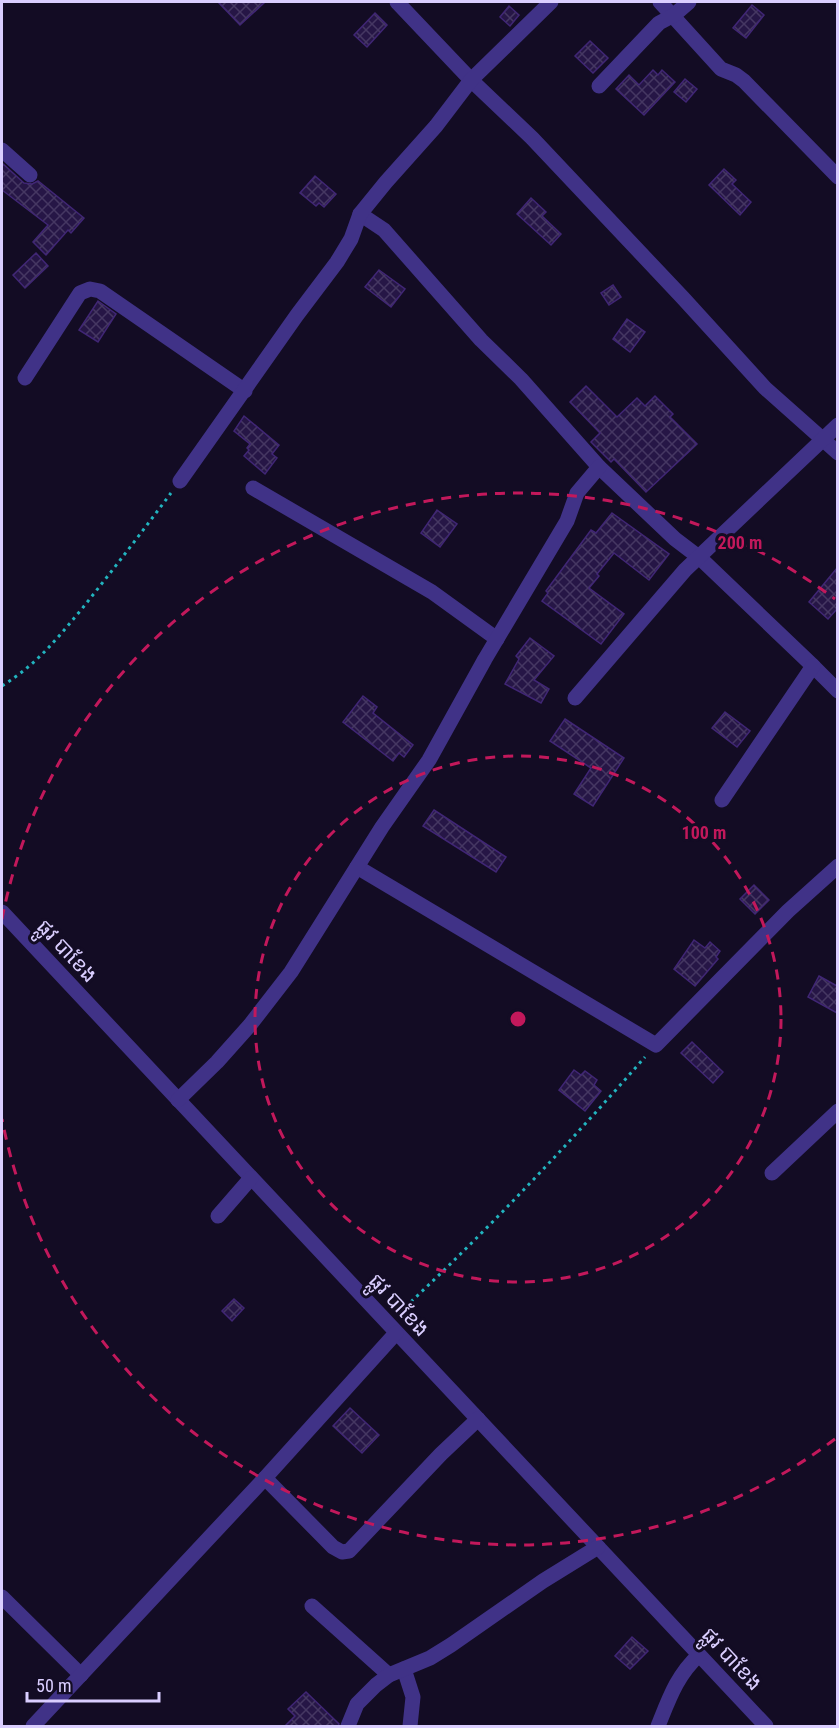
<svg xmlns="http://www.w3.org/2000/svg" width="839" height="1728" font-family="'Roboto Condensed','Noto Sans Khmer',sans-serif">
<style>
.building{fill:url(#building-cross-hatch);stroke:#402675;stroke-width:1.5}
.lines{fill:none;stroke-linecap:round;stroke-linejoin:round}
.path{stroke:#22b4bf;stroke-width:3;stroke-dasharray:3 4.5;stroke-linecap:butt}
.minor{stroke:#403287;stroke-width:15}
.ring{fill:none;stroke:#c2185b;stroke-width:3;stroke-dasharray:10 8}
.labels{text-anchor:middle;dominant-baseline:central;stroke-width:6;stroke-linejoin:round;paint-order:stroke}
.street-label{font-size:21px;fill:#daceff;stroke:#130c24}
.centre{fill:#c2185b;stroke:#130c24;stroke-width:3}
.ring-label{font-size:18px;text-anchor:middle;font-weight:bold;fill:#c2185b;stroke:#130c24;stroke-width:6;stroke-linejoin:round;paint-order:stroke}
</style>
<defs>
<pattern id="building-cross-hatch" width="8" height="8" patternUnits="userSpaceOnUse" patternTransform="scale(1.5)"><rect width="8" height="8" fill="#261646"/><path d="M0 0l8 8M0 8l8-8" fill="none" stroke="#453762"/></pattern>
</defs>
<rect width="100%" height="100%" fill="#130c24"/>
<g class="building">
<path d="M 218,2 L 265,2 L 240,25 Z"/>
<path d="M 752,5 L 764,15 L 746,38 L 733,28 Z"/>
<path d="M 509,6 L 519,15 L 510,26 L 500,17 Z"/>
<path d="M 375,13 L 387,25 L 367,47 L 354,35 Z"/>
<path d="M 590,41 L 608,58 L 593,73 L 575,56 Z"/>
<path d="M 653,70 L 658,75 L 662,70 L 675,82 L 644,115 L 616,89 L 629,75 L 639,85 Z"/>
<path d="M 685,79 L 697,89 L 686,102 L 674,92 Z"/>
<path d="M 2,163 L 24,183 L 32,184 L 38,181 L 84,218 L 71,233 L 68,230 L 46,255 L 33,242 L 48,225 L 2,190 Z"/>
<path d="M 724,169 L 736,180 L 732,184 L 751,202 L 740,215 L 709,185 Z"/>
<path d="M 315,176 L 336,194 L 324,207 L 319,203 L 316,206 L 300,193 Z"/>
<path d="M 531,198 L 546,212 L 542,216 L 561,234 L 551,245 L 517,214 Z"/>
<path d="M 36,253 L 48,266 L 25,288 L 13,275 Z"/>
<path d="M 379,270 L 405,289 L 391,307 L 365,287 Z"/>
<path d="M 613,285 L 621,297 L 609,305 L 601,293 Z"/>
<path d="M 98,301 L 116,314 L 98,342 L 79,330 Z"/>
<path d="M 627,319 L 645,332 L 630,352 L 613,339 Z"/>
<path d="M 586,386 L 617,417 L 637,398 L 645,406 L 655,396 L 673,414 L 670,417 L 697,444 L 646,492 L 614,459 L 611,462 L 591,442 L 600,433 L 570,402 Z"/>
<path d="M 244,416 L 279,445 L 272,454 L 277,458 L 265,474 L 244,456 L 249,450 L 247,448 L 250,444 L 234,431 Z"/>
<path d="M 437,510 L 457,524 L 440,547 L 421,533 Z"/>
<path d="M 612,513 L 669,554 L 649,580 L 614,553 L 597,574 L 599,576 L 589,588 L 624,614 L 601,644 L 542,601 L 548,593 L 546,591 L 591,530 L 596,533 Z"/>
<path d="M 837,568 L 837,609 L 828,619 L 809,602 Z"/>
<path d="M 530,638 L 554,656 L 534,680 L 549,689 L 541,703 L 505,684 L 519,659 L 516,656 Z"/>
<path d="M 363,696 L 377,707 L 373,713 L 413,745 L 404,757 L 399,753 L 393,761 L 343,722 Z"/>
<path d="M 725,712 L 750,731 L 737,747 L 712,728 Z"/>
<path d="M 565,719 L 624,758 L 593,806 L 574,794 L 591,768 L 550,741 Z"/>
<path d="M 434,810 L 506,857 L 496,872 L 423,826 Z"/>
<path d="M 754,885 L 769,900 L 755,914 L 740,899 Z"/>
<path d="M 694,940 L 705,948 L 710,942 L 720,951 L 716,957 L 718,959 L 695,986 L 674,969 Z"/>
<path d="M 819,976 L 837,986 L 837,1013 L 808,997 Z"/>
<path d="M 692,1042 L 723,1072 L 713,1083 L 681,1053 Z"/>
<path d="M 574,1070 L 581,1075 L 585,1071 L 597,1080 L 594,1085 L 601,1091 L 585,1111 L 559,1090 Z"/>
<path d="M 234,1299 L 244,1308 L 232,1321 L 222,1311 Z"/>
<path d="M 350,1408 L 379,1435 L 362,1453 L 333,1426 Z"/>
<path d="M 632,1637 L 648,1651 L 630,1669 L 615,1656 Z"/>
<path d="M 306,1692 L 339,1724 L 338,1726 L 285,1726 L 295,1716 L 288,1709 Z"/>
</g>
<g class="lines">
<g class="path">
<path d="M 2,686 C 38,663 54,642 81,610 C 112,571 142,532 171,493"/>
<path d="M 400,1312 C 486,1232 567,1146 645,1057"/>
</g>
<g class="minor">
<path d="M 397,2 L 471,80 L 532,138 L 683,298 L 765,388 L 838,453"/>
<path d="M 660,2 L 721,69 L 736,75 L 744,81 L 838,177"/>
<path d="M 599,86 L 659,23 L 674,15 L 689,2"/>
<path d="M 2,150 L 30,175"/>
<path d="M 360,214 L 384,230 L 481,340 L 521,379 L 599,467 L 675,539 L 700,558 L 813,666 L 838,691"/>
<path d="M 25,378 L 80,293 L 90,289 L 100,291 L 245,391"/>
<path d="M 180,481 L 297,315 L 337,262 L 351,239 L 360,214 L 386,182 L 436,126 L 471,80 L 551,2"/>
<path d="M 253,488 L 432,592 L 497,639"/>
<path d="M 575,698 L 685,570 L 838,425"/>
<path d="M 722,800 L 813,666"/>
<path d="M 357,867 L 656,1045 L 788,911 L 838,866"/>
<path d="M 2,912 L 766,1726"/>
<path d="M 178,1100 L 217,1062 L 250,1025 L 291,972 L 382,827 L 429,760 L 485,659 L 567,521 L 577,493 L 599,467"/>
<path d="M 772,1173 L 838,1111"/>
<path d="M 218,1216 L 251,1178"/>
<path d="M 265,1478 L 333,1547 L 342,1552 L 349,1551 L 441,1454 L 478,1419"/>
<path d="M 2,1597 L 81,1675"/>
<path d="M 312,1606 L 389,1675"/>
<path d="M 404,1669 L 413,1697 L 410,1726"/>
<path d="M 33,1726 L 265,1478 L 396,1333"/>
<path d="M 348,1726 L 357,1704 L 376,1685 L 389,1675 L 430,1658 L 451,1645 L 543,1581 L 598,1547"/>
<path d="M 658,1726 C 669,1699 677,1675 699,1655"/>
</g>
</g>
<g class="ring">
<circle cx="518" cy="1019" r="263"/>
<path d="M835 1439A526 526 0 0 1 2 1119M2 919A526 526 0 0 1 835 599"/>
</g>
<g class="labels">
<g class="street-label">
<text transform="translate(67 951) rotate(47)">ផ្លូវ បាខែង</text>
<text transform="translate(399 1305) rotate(47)">ផ្លូវ បាខែង</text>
<text transform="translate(732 1659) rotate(47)">ផ្លូវ បាខែង</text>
</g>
</g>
<circle cx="518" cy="1019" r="9" class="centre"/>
<g class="ring-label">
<text x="740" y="549">200 m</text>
<text x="704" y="839">100 m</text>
</g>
<rect width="839" height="1728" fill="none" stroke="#daceff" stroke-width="6"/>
<path d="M27 1692v9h132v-9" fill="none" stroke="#daceff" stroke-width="3"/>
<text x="36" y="1692" font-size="18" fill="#daceff" stroke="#130c24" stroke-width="4.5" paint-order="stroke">50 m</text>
</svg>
